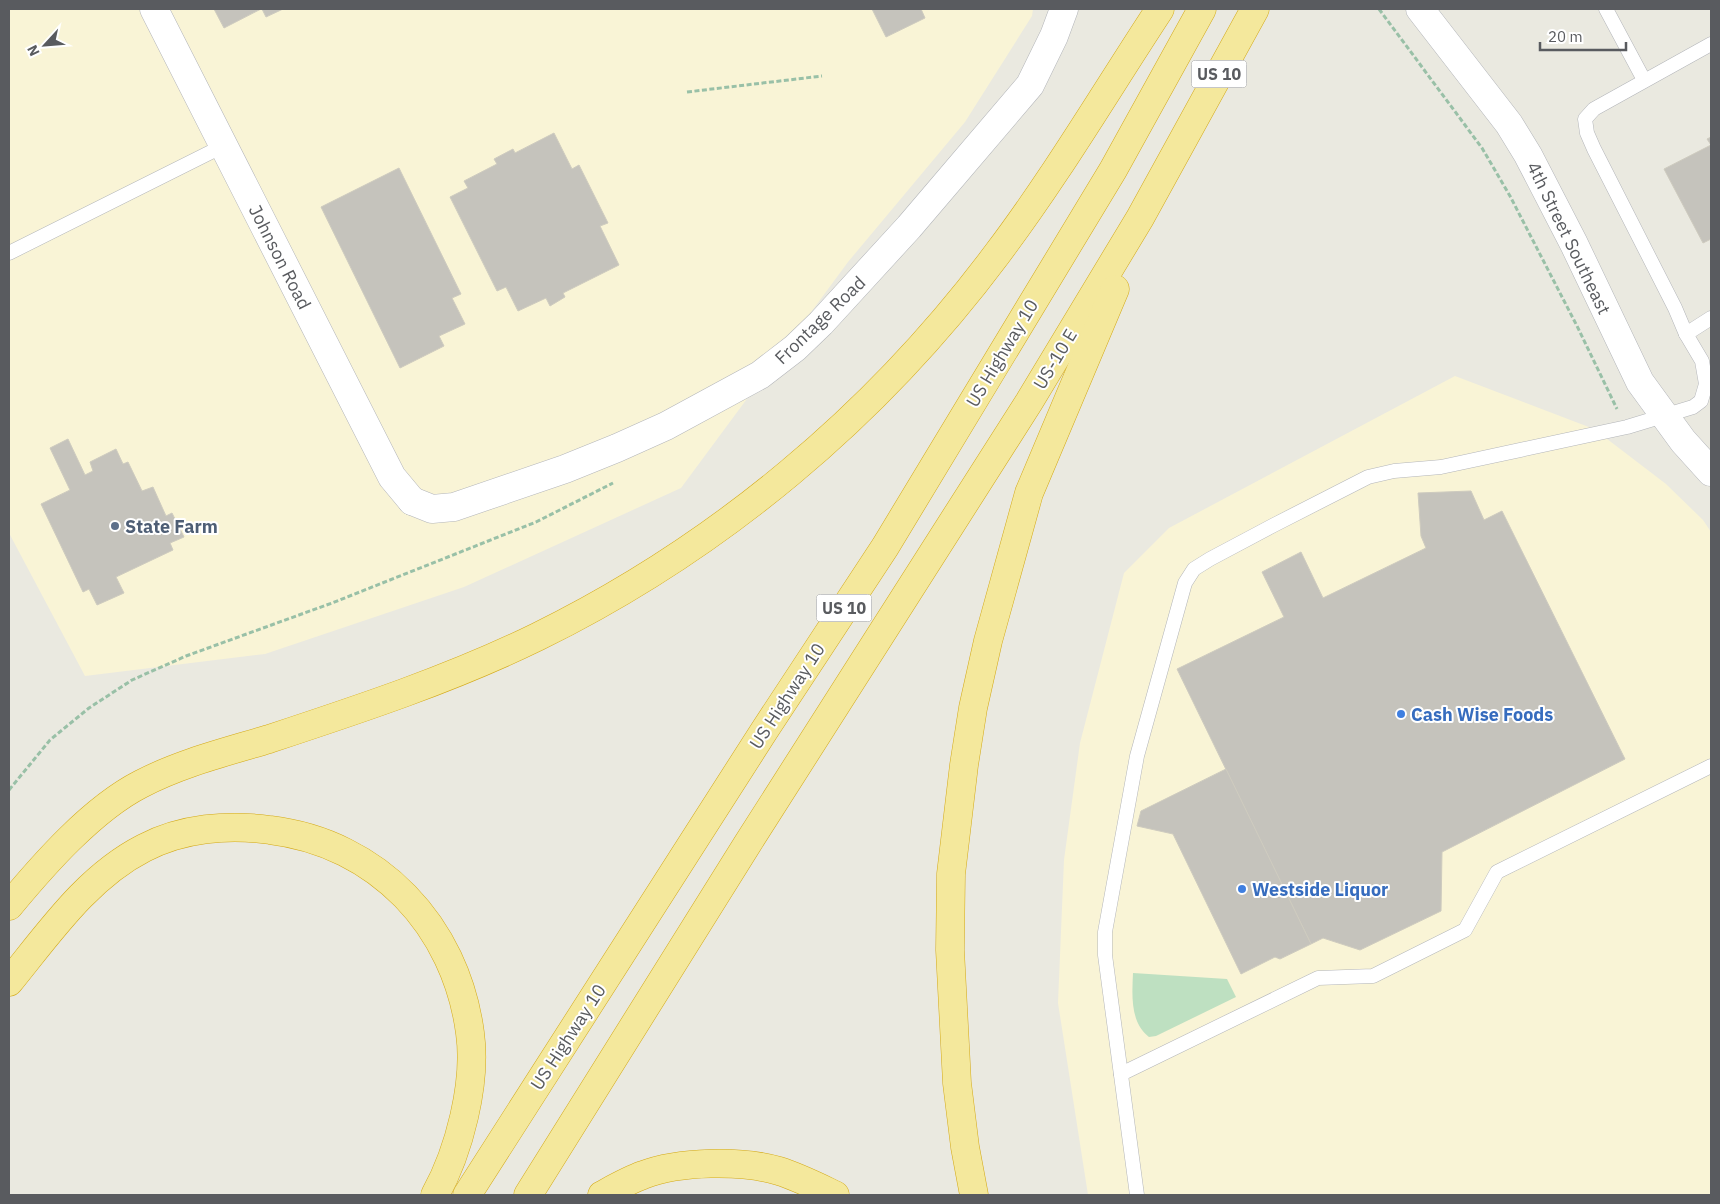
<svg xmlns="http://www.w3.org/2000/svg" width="1720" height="1204" font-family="'IBM Plex Sans',sans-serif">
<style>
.commercial{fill:#f9f4d6}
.green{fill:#bee0c1}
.building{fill:#c5c3bc;stroke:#cecbbf}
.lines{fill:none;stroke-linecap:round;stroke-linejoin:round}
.service-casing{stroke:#b3b5b9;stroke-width:15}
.minor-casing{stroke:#b3b5b9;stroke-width:29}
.tertiary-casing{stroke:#b3b5b9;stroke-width:29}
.trunk-casing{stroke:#d3a917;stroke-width:29}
.path{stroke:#99c0a7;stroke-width:3;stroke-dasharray:5 2.5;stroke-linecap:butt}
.service{stroke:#fff;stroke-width:14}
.minor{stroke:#fff;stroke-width:28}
.tertiary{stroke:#fff;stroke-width:28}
.trunk{stroke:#f4e89c;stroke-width:28}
.service-dot{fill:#5c6f8a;stroke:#fff;stroke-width:2}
.shop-dot{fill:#3f7fe0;stroke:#fff;stroke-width:2}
.labels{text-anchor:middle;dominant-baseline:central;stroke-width:4;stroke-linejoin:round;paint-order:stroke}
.shield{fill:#fff;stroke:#8b8c8f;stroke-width:1}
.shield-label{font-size:16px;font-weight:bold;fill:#595b5f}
.street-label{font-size:18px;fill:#595b5f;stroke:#fff}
.service-label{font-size:18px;font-weight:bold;fill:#4e5e75;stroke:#fff;text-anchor:start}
.shop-label{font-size:18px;font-weight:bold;fill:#366cbe;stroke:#fff;text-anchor:start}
</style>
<rect width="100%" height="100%" fill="#eae9e0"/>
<g class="commercial">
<path d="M 9,9 L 1033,9 L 1032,16 L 965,122 L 848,262 L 681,488 L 464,587 L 265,654 L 85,676 L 9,533 Z"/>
<path d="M 1455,376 L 1594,429 L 1666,484 L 1703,520 L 1711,532 L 1711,1195 L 1088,1195 L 1058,1003 L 1064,860 L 1080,743 L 1124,573 L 1169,528 Z"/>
</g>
<path class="green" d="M 1133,973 L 1227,979 L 1236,997 L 1156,1036 L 1149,1037 C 1130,1022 1132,996 1133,973 Z"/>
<g class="building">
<path d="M 214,9 L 261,9 L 224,28 Z"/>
<path d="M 262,9 L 283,9 L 266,17 Z"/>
<path d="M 872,9 L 921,9 L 925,18 L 886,37 Z"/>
<path d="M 554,133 L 572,169 L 579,165 L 608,223 L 600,226 L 619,265 L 563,293 L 565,297 L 550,306 L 546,298 L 518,311 L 506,287 L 497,291 L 450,197 L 468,188 L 464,181 L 497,164 L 494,159 L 513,149 L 515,153 Z"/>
<path d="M 1711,137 L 1711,239 L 1703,243 L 1664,169 L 1711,145 L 1707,139 Z"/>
<path d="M 399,168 L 461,294 L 452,298 L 465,324 L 439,336 L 444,346 L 400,368 L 321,207 Z"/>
<path d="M 68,439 L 85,475 L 93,471 L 90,462 L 116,449 L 123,464 L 128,462 L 142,491 L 153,487 L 166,516 L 172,513 L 184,537 L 170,543 L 173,550 L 116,577 L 124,593 L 97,605 L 89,589 L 83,592 L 41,504 L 70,490 L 50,448 Z"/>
<path d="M 1471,491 L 1484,520 L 1502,511 L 1625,759 L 1442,852 L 1441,911 L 1360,950 L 1323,938 L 1311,944 L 1177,669 L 1284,617 L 1262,572 L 1301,552 L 1323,598 L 1426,548 L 1421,536 L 1418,493 Z"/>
<path d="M 1226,769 L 1311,944 L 1280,959 L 1275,957 L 1241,974 L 1173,834 L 1137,826 L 1141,811 Z"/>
</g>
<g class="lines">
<g class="service-casing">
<g id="service">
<path d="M 1606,9 L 1644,80"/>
<path d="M 9,253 L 223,146"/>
<path d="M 1686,334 L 1711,318"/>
<path d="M 1121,1074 L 1318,978 L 1373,976 L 1465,930 L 1497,872 L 1711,766"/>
<path d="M 1137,1195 L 1105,955 L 1105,932 L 1137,756 L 1185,583 L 1194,569 L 1210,559 L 1274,525 L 1368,477 L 1394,471 L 1441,467 L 1627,427 L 1693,407 L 1701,401 L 1706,384 L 1702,361 L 1686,334 L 1675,308 L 1594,149 L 1587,133 L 1585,119 L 1594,109 L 1711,44"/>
</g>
</g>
<g class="minor-casing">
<path id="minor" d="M 154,9 L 392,477 L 412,501"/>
</g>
<g class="tertiary-casing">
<g id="tertiary">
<path d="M 1420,9 L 1509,124 L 1528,155 L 1574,244 L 1640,382 L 1683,441 L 1711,472"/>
<path d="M 412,501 L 432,509 L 454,507 L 565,469 L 617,448 L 666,426 L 760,375 L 795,348 L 821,323 L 909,227 L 1030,85 L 1054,36 L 1064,9"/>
</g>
</g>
<g class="trunk-casing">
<g id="trunk">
<path d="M 9,906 C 43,865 92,809 141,784 C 181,763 226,752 269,739 C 360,709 451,679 537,637 C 718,548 876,416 997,254 C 1056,176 1106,91 1160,9"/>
<path d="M 9,982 C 49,933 87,877 144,848 C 182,828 228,824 270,830 C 378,843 456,926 470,1033 C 477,1083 459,1152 435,1195"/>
<path d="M 467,1195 L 764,731 L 885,547 L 1113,170 L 1202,9"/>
<path d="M 528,1195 L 748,843 L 1029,402 L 1140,218 L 1255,9"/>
<path d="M 602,1195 C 615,1188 629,1180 643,1175 C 679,1161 742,1160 779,1171 C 798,1177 816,1186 835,1195"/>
<path d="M 974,1195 L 965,1147 L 957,1083 L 950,950 L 951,874 L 964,765 L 973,708 L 988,641 L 1029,493 L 1115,289"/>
</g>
</g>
<g class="path">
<path d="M 1379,9 L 1482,148 L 1510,196 L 1577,326 L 1617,409"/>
<path d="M 687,92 L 822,76"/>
<path d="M 9,790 L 50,740 L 89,708 L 132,680 L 186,656 L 332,603 L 536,522 L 613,483"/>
</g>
<use href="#service" class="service"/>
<use href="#minor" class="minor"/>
<use href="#tertiary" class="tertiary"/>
<use href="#trunk" class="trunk"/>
</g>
<circle class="service-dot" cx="115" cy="526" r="5"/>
<g class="shop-dot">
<circle cx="1401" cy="714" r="5"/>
<circle cx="1242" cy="889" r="5"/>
</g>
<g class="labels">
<g class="shield">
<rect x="1191.5" y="60.5" width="55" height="27" rx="4"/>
<rect x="816.5" y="594.5" width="55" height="27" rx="4"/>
</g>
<g class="shield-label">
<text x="1219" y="74">US 10</text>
<text x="844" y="608">US 10</text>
</g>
<g class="street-label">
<text transform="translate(1569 238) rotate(64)">4th Street Southeast</text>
<text transform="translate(280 257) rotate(63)">Johnson Road</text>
<text transform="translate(820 320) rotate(-44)">Frontage Road</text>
<text transform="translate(1002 353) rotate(-59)">US Highway 10</text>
<text transform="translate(1055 359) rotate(-59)">US-10 E</text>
<text transform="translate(787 696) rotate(-57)">US Highway 10</text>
<text transform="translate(568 1037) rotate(-57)">US Highway 10</text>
</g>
<g class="service-label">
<text x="125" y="526">State Farm</text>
</g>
<g class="shop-label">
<text x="1411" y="714">Cash Wise Foods</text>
<text x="1252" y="889">Westside Liquor</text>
</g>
</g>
<rect width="1720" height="1204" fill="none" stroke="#595b5f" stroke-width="20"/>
<g transform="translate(45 45) rotate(244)" stroke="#ffffff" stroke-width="4" paint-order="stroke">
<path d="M0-4L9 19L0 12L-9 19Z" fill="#595b5f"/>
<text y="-8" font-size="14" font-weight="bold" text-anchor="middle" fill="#595b5f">N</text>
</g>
<path d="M1540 42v8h86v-8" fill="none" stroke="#595b5f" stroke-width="2.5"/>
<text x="1548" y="42" font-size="15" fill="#595b5f" stroke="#ffffff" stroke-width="4" paint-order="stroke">20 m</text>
</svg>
